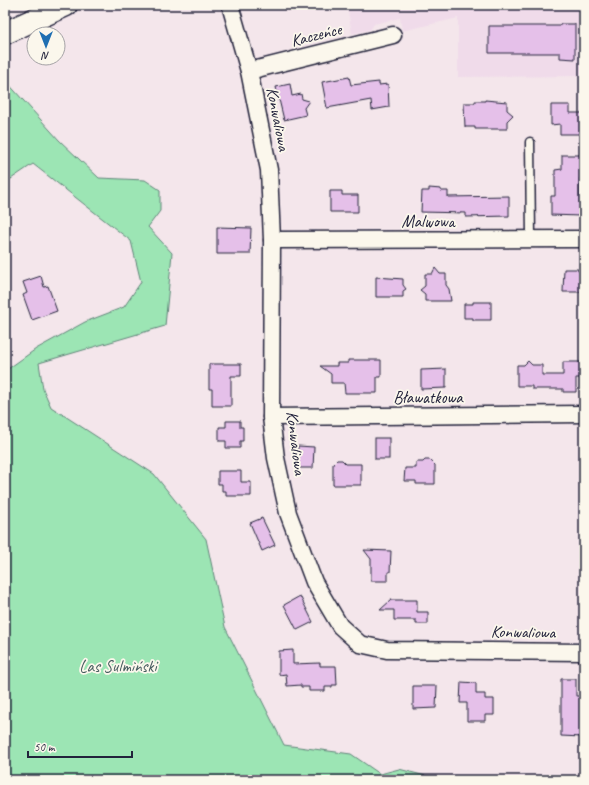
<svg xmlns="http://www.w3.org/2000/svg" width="589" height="785" font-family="Caveat,sans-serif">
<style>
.built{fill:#f0dbea}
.green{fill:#9ce5b4;stroke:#5f8478}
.building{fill:#e5c0e9;stroke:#22223b}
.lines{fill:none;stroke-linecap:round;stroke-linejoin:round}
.lane-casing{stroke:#22223b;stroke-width:11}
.street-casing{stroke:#22223b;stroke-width:19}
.secondary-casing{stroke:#22223b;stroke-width:25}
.lane{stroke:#fbf7ec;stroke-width:8}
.street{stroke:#fbf7ec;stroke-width:16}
.secondary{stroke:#fbf7ec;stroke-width:22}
.labels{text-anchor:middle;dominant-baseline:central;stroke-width:3.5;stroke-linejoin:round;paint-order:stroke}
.street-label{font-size:17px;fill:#22223b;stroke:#fbf7ec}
.park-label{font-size:17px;fill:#475c5f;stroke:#fbf7ec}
</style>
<rect width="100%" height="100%" fill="#f4e6eb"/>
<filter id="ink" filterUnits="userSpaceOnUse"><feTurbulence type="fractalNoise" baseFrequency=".025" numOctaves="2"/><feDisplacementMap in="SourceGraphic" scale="8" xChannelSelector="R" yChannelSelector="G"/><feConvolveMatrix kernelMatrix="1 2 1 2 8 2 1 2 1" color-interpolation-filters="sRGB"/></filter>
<g filter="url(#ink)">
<path class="built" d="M 347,5 L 584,5 L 584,76 L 458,77 L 458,18 L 402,31 L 400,18 L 374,24 L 370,30 L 352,34 Z"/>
<path class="green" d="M 5,80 L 59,140 L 99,178 L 145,180 L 160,190 L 160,211 L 148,227 L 172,253 L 165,326 L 39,363 L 43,389 L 51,407 L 154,474 L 206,539 L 225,627 L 284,745 L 351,754 L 380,774 L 399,769 L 441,780 L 5,780 L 5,371 L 36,349 L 85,322 L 124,307 L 141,282 L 131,241 L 33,164 L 5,183 Z"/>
<g class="building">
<path d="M 560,24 L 575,24 L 575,59 L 560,58 L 560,53 L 489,53 L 489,26 L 560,26 Z"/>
<path d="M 349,77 L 351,85 L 379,82 L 379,85 L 388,84 L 389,107 L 372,110 L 371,100 L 327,108 L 322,82 Z"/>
<path d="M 290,84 L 292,96 L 301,94 L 302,99 L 309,101 L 304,108 L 306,115 L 284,120 L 276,87 Z"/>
<path d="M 485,100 L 507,102 L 507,110 L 513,115 L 507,121 L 507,129 L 475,129 L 475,127 L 465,127 L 464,103 L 475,103 L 475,101 L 485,101 Z"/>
<path d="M 551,105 L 570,105 L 570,113 L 584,113 L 584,134 L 560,134 L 560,124 L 551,125 Z"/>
<path d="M 562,155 L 582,155 L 582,178 L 580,178 L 580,216 L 551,215 L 551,196 L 555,196 L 555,170 L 562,169 Z"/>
<path d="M 429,188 L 441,189 L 441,191 L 448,191 L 448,197 L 509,196 L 509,216 L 466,217 L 466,213 L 421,212 L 422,191 L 429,191 Z"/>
<path d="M 330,191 L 342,191 L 342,195 L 358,195 L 358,212 L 330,212 Z"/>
<path d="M 217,227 L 251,228 L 250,254 L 217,254 Z"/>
<path d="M 435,268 L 440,274 L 446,274 L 446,285 L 449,289 L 451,301 L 425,301 L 425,294 L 420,290 L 425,286 L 425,274 L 432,274 Z"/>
<path d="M 564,269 L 578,269 L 578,271 L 584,271 L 584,292 L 563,292 Z"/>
<path d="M 41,276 L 44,287 L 48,286 L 57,311 L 32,320 L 23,295 L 27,293 L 23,282 Z"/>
<path d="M 376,277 L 403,279 L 403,285 L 406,289 L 403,291 L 403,297 L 376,297 Z"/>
<path d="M 473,302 L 491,302 L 491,320 L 473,320 L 473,318 L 464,318 L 464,304 L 473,304 Z"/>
<path d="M 348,360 L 381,360 L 381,377 L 377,377 L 377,393 L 345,393 L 344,383 L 331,383 L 331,374 L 320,366 L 337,366 L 337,363 L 348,363 Z"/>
<path d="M 528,361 L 532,365 L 542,365 L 542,375 L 563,375 L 563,362 L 584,362 L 584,378 L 576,378 L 576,392 L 563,392 L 563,389 L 532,389 L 532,386 L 517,386 L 517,365 L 524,365 Z"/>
<path d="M 209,364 L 241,364 L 241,376 L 231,376 L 231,406 L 212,406 L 212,389 L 209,389 Z"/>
<path d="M 446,369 L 446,388 L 421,389 L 421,370 Z"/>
<path d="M 226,421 L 240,421 L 240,427 L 243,427 L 243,441 L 240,441 L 240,448 L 226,448 L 226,441 L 219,441 L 219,427 L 226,427 Z"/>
<rect x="375" y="438" width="14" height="21"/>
<path d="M 298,446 L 314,447 L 313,468 L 297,468 Z"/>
<path d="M 337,460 L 342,460 L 346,464 L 361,464 L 361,485 L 333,485 L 333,464 Z"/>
<path d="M 425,460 L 430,460 L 435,465 L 435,484 L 416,484 L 416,481 L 404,481 L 405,468 L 416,468 L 416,462 L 423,462 Z"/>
<path d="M 218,471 L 241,471 L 241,482 L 251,482 L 251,496 L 226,496 L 226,491 L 222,491 L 222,484 L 218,484 Z"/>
<path d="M 262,518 L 275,545 L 262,551 L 250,523 Z"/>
<path d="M 364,550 L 391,551 L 390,572 L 388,572 L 388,581 L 371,581 L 371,559 Z"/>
<path d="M 300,596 L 313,622 L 297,630 L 284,605 Z"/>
<path d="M 391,600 L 417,600 L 417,612 L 428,612 L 428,624 L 416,624 L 416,620 L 394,620 L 394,610 L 380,610 Z"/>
<path d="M 293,650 L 293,664 L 320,663 L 320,666 L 336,666 L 337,685 L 332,685 L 332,687 L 325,687 L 325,691 L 309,691 L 309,687 L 301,687 L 301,685 L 287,686 L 286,674 L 279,675 L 279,651 Z"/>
<path d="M 561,679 L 576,679 L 576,696 L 584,696 L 584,726 L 582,726 L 582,737 L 561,736 Z"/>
<path d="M 461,682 L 476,683 L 476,694 L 485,694 L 485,699 L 494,699 L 494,715 L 485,715 L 485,721 L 467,721 L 467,703 L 460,703 Z"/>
<path d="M 413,686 L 437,686 L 436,708 L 413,709 Z"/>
</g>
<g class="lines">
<g class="lane-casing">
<path id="lane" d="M 530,142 L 531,239"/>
</g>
<g class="street-casing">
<g id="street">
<path d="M 230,5 L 249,71 L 269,170 L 272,240 L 271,417 L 276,458 L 288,513 L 314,582 L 340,626 L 360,644 L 387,650 L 584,652"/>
<path d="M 249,71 L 393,35"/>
<path d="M 272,240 L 584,239"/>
<path d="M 271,417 L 584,414"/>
</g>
</g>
<g class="secondary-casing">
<path id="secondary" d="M 5,33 L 66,5"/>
</g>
<use href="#lane" class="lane"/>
<use href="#street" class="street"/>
<use href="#secondary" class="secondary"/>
</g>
</g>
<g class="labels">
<g class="street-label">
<text transform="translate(316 35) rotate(-14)">Kaczeńce</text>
<text transform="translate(278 119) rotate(79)">Konwaliowa</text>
<text x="428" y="221">Malwowa</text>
<text x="428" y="397">Bławatkowa</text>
<text transform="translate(296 443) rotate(83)">Konwaliowa</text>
<text transform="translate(523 632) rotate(1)">Konwaliowa</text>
</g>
<g class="park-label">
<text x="118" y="666">Las Sulmiński</text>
</g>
</g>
<rect width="589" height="785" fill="none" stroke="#fbf7ec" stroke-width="20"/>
<rect x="10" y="10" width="569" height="765" fill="none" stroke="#22223b" stroke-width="1.5" filter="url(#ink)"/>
<g transform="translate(46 46) rotate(180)"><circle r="19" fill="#fbf7ec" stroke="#a4a2a5"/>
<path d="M0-3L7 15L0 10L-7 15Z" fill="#1f6fb2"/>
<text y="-6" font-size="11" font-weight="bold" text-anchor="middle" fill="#22223b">N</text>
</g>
<path d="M28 751v6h104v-6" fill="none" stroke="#22223b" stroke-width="2"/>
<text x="34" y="751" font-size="12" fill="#22223b" stroke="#fbf7ec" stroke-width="3" paint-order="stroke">50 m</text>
</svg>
